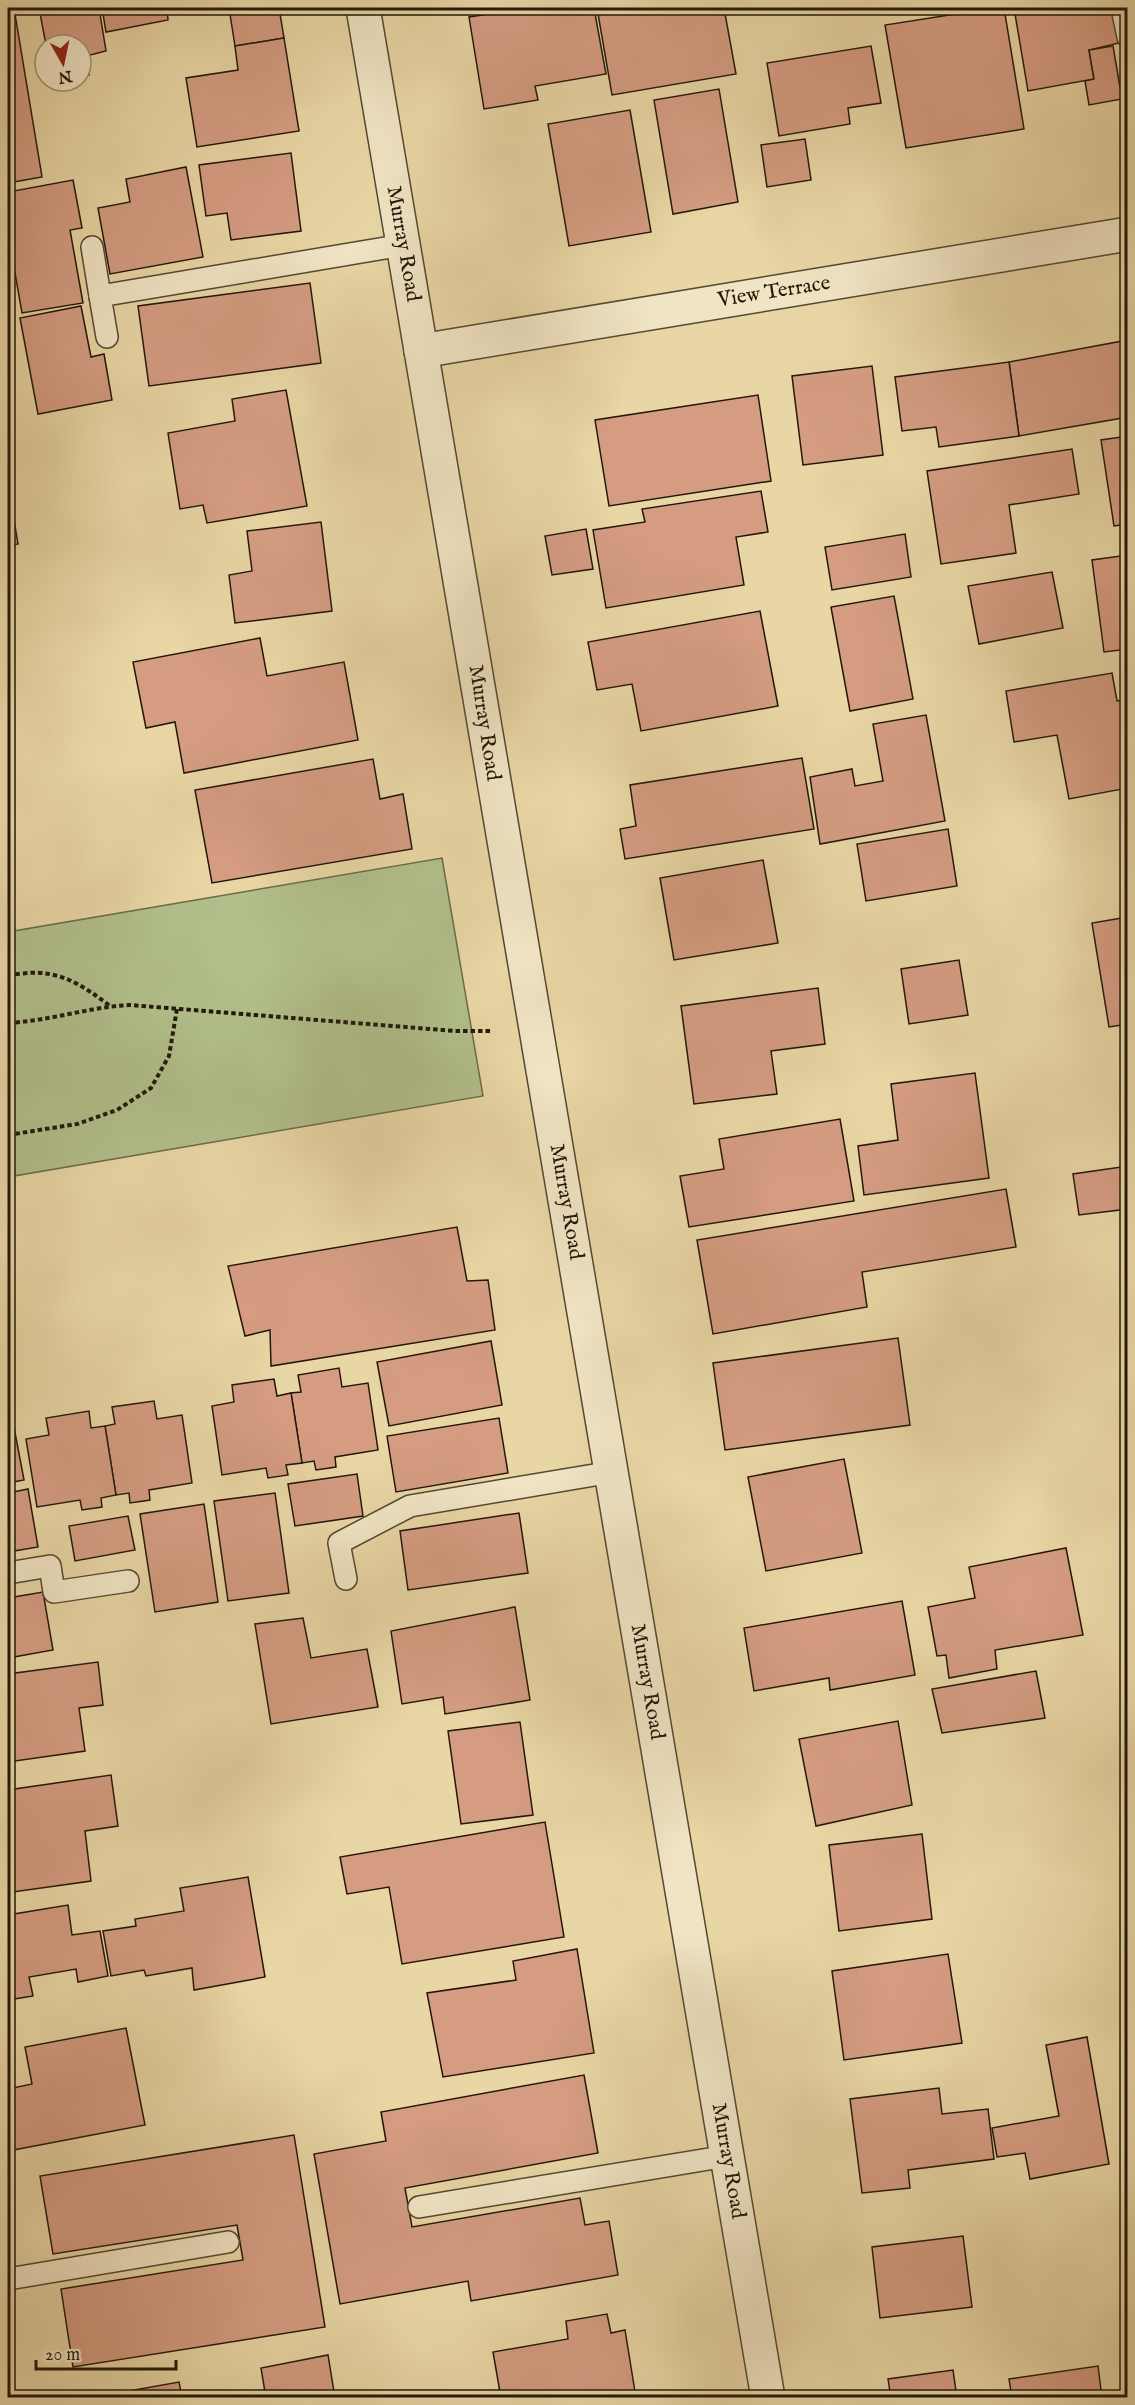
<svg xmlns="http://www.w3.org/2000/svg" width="1135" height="2405" font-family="'IM FELL English',serif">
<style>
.green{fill:#b1bf8b;stroke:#696c4b;stroke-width:1.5}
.building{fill:#d59c82;stroke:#21180b;stroke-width:1.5}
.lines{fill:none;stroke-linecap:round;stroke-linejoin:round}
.lane-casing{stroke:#534832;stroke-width:24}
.street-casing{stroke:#534832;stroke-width:36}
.path{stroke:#21180b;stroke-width:4;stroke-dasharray:4.5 3;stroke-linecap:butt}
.lane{stroke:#f1e4c4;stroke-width:21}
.street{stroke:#f1e4c4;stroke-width:33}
.labels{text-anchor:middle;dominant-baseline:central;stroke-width:4.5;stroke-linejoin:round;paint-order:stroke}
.street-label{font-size:21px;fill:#21180b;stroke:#f1e4c4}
</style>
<rect width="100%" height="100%" fill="#e9d6a5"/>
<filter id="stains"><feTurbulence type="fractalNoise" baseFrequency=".00333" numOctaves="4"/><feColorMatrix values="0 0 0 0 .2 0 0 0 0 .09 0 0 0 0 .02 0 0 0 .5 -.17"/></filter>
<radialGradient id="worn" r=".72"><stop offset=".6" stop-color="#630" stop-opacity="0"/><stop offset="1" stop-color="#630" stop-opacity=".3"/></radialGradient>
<path class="green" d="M 442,858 L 483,1096 L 8,1177 L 8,932 Z"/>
<g class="building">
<path d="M 8,8 L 14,8 L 42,177 L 8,183 Z"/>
<path d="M 39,8 L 99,8 L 106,51 L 86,56 L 89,75 L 81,76 L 81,45 L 46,45 Z"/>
<path d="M 102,8 L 167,8 L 168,20 L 106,32 Z"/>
<path d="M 229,8 L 279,8 L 284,38 L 235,46 Z"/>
<path d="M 528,8 L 594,8 L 606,74 L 535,86 L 538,100 L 484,109 L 469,17 Z"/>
<path d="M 597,8 L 724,8 L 736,74 L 612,95 Z"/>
<path d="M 994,8 L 1004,8 L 1024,129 L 906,148 L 885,25 Z"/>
<path d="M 1014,8 L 1113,8 L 1119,43 L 1089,50 L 1094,79 L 1028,91 Z"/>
<path d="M 284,38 L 299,131 L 197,147 L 186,78 L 238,70 L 235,46 Z"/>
<path d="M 871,46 L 881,103 L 848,108 L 850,124 L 779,136 L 767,63 Z"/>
<path d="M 1113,46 L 1122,99 L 1089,105 L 1085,81 L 1094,79 L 1089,50 Z"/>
<path d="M 719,89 L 738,202 L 673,214 L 654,100 Z"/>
<path d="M 630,110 L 651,232 L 569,246 L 548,124 Z"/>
<path d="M 805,139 L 811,180 L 767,187 L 761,145 Z"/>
<path d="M 291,153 L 301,231 L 231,240 L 227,213 L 206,216 L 199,165 Z"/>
<path d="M 186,167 L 203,257 L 110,274 L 98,208 L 130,202 L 126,179 Z"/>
<path d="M 73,180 L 82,228 L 70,230 L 83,303 L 22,313 L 8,233 L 8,192 Z"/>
<path d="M 310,283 L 321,363 L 149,386 L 138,306 Z"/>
<path d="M 81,306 L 91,357 L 104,354 L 112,400 L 38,414 L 20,318 Z"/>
<path d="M 1128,340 L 1128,417 L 1019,436 L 1009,362 Z"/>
<path d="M 1009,362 L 1019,436 L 939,447 L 936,427 L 902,431 L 895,377 Z"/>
<path d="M 872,366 L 883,455 L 803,465 L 792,376 Z"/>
<path d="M 286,390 L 307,506 L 207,523 L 203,505 L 180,509 L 168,433 L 235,421 L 232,399 Z"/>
<path d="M 758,395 L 771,481 L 609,506 L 595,420 Z"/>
<path d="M 1128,436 L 1128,524 L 1114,526 L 1101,440 Z"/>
<path d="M 1072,449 L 1079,494 L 1009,505 L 1016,553 L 941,564 L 927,471 Z"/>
<path d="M 8,484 L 18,544 L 8,546 Z"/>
<path d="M 761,491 L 768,532 L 736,537 L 744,585 L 606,608 L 593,530 L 645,522 L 642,509 Z"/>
<path d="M 321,522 L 332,611 L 235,623 L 229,575 L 252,571 L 247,531 Z"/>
<path d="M 586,529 L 593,569 L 552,575 L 545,536 Z"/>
<path d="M 905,534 L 911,577 L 832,590 L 825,547 Z"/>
<path d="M 1128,555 L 1128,649 L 1104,652 L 1092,560 Z"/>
<path d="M 1052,572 L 1063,628 L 979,644 L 968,586 Z"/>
<path d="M 894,596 L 913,699 L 850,711 L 831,607 Z"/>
<path d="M 760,611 L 778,706 L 641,731 L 632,684 L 597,690 L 588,642 Z"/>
<path d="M 260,638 L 267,676 L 344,662 L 358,740 L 184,773 L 175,722 L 146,728 L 133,662 Z"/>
<path d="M 1112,673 L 1117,701 L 1128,699 L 1128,788 L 1069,799 L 1057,735 L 1014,742 L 1006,691 Z"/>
<path d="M 926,715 L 945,821 L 820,844 L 810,777 L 852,769 L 855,786 L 883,781 L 873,724 Z"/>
<path d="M 802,758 L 814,829 L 625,859 L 620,829 L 636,826 L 630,785 Z"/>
<path d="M 373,759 L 380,799 L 403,794 L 412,849 L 212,883 L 195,790 Z"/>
<path d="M 948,829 L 957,886 L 866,901 L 857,844 Z"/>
<path d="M 763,860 L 778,943 L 674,960 L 660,878 Z"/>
<path d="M 1128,917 L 1128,1024 L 1109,1027 L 1092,923 Z"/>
<path d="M 959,960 L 968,1015 L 909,1024 L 901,969 Z"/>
<path d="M 818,988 L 825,1044 L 771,1051 L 777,1094 L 694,1104 L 681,1006 Z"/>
<path d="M 975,1073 L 989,1178 L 864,1195 L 858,1146 L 898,1140 L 891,1084 Z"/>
<path d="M 840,1119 L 854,1201 L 689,1227 L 680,1176 L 724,1169 L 719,1139 Z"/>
<path d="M 1128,1166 L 1128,1209 L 1079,1215 L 1073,1174 Z"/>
<path d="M 1006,1189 L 1016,1247 L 862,1272 L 867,1307 L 713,1334 L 697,1240 Z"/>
<path d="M 457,1227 L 467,1281 L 488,1280 L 495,1330 L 271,1366 L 270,1330 L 245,1336 L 228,1266 Z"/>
<path d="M 898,1338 L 910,1425 L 725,1450 L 713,1363 Z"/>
<path d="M 491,1341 L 502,1405 L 389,1426 L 377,1362 Z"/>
<path d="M 339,1368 L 342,1387 L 368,1383 L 378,1450 L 335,1457 L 336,1467 L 316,1470 L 314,1461 L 302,1463 L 291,1393 L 301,1392 L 298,1375 Z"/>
<path d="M 274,1379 L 277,1396 L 291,1393 L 302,1463 L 286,1465 L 288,1475 L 268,1478 L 266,1468 L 222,1475 L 212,1406 L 234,1402 L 232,1385 Z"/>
<path d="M 154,1401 L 157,1419 L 182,1415 L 192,1483 L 149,1490 L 150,1500 L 130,1503 L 129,1493 L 116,1495 L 105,1426 L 115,1424 L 112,1407 Z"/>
<path d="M 89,1411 L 91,1428 L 105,1426 L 116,1495 L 101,1498 L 102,1507 L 82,1510 L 80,1500 L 37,1507 L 26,1439 L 49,1435 L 46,1418 Z"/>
<path d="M 499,1418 L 508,1473 L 396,1492 L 387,1436 Z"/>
<path d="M 13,1422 L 24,1480 L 8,1483 L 8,1423 Z"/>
<path d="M 844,1459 L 862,1553 L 766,1571 L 748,1477 Z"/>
<path d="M 357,1474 L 363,1516 L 295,1526 L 288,1484 Z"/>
<path d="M 28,1489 L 38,1547 L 8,1552 L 8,1493 Z"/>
<path d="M 275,1493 L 289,1593 L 228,1601 L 214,1501 Z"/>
<path d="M 204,1504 L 218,1602 L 155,1612 L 140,1514 Z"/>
<path d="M 519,1513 L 528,1573 L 408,1590 L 400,1531 Z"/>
<path d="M 128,1516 L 135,1550 L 75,1561 L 69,1526 Z"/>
<path d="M 1066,1548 L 1083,1635 L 995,1650 L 997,1669 L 949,1678 L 946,1655 L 937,1656 L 928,1607 L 975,1598 L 969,1567 Z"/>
<path d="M 43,1592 L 53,1650 L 8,1658 L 8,1598 Z"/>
<path d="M 902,1601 L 915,1675 L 830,1690 L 829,1678 L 754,1691 L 744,1628 Z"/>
<path d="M 515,1607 L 530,1700 L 445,1714 L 443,1697 L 402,1704 L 391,1631 Z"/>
<path d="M 303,1618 L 311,1658 L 367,1649 L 378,1707 L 271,1724 L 255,1624 Z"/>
<path d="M 98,1662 L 103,1705 L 79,1708 L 85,1751 L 8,1762 L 8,1674 Z"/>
<path d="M 1036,1671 L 1045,1718 L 942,1733 L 932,1689 Z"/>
<path d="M 898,1721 L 912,1805 L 816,1826 L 799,1739 Z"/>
<path d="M 520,1722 L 533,1815 L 461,1824 L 448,1731 Z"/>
<path d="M 111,1775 L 118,1826 L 85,1831 L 91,1881 L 13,1892 L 8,1857 L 8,1790 Z"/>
<path d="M 1128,1786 L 1128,1817 L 1122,1787 Z"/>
<path d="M 545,1822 L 564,1937 L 402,1964 L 389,1887 L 347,1894 L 340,1857 Z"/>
<path d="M 922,1834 L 932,1919 L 839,1931 L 829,1845 Z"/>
<path d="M 248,1877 L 265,1977 L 194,1990 L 192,1968 L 146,1976 L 144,1970 L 111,1976 L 103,1931 L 136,1926 L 135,1919 L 184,1911 L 180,1888 Z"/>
<path d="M 68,1905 L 72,1935 L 100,1931 L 108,1976 L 78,1982 L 76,1969 L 29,1977 L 33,1996 L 8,2000 L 8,1915 Z"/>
<path d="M 577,1949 L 594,2053 L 443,2077 L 427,1993 L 516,1980 L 513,1961 Z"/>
<path d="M 948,1954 L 962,2043 L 844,2060 L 832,1971 Z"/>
<path d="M 126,2028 L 145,2125 L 8,2151 L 8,2089 L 32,2084 L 25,2047 Z"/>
<path d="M 1087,2037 L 1109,2164 L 1030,2179 L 1025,2153 L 997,2157 L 992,2128 L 1059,2116 L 1046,2045 Z"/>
<path d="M 584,2075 L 598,2153 L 405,2188 L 412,2227 L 580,2198 L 585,2225 L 609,2221 L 618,2275 L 471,2301 L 468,2281 L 340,2304 L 314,2154 L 386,2141 L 381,2112 Z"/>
<path d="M 939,2088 L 942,2114 L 988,2109 L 994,2159 L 908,2170 L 910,2188 L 862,2193 L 850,2099 Z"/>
<path d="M 294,2135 L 325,2327 L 73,2367 L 61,2289 L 243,2260 L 237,2225 L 53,2254 L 40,2176 Z"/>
<path d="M 963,2236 L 972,2307 L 880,2318 L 872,2247 Z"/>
<path d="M 607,2314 L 611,2333 L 625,2330 L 636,2398 L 501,2398 L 493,2352 L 568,2339 L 566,2321 Z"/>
<path d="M 328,2355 L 335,2398 L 266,2398 L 261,2368 Z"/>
<path d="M 1098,2366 L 1102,2398 L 1012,2398 L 1009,2379 Z"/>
<path d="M 953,2370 L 957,2398 L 891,2398 L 888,2379 Z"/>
<path d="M 179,2382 L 182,2398 L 89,2398 Z"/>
</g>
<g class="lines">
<g class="lane-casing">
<g id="lane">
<path d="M 1122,8 L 1128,37"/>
<path d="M 92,247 L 100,296"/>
<path d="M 107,337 L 100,296 L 403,245"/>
<path d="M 8,1573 L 50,1566 L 54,1592 L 128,1581"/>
<path d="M 346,1579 L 339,1543 L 410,1506 L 612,1472"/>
<path d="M 419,2207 L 727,2156"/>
<path d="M 8,2279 L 228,2242"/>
</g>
</g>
<g class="street-casing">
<g id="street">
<path d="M 363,8 L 768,2398"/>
<path d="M 421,351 L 1128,234"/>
</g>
</g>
<g class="path">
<path d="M 8,975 C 18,974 31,972 41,973 C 68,975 89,990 110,1006"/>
<path d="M 8,1023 C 49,1021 89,1007 130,1005 L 455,1031 L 493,1031"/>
<path d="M 8,1135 L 77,1124 L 117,1110 L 151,1088 L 169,1056 L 177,1009"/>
</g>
<use href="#lane" class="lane"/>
<use href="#street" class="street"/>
</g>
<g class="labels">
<g class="street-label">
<text transform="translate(403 244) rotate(80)">Murray Road</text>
<text transform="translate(774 292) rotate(-9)">View Terrace</text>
<text transform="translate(484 723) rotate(81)">Murray Road</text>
<text transform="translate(566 1202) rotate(80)">Murray Road</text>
<text transform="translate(647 1682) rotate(80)">Murray Road</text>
<text transform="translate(728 2161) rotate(80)">Murray Road</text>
</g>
</g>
<rect width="1135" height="2405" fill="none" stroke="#e9d6a5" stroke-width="30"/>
<rect x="9" y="9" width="1117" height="2387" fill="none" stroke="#21180b" stroke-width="3"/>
<rect x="15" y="15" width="1105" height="2375" fill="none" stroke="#21180b" stroke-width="1.5"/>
<g transform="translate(63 63) rotate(171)"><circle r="28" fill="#f1e4c4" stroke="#9e927a" stroke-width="1.5"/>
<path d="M0-4.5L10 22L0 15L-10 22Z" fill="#8f2418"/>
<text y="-9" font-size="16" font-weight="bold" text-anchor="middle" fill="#21180b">N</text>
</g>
<path d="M36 2360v9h140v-9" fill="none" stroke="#21180b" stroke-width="3"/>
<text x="45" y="2360" font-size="18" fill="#21180b" stroke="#f1e4c4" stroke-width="4.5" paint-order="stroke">20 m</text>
<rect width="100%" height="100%" filter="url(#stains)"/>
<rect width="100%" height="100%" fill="url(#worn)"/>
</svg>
